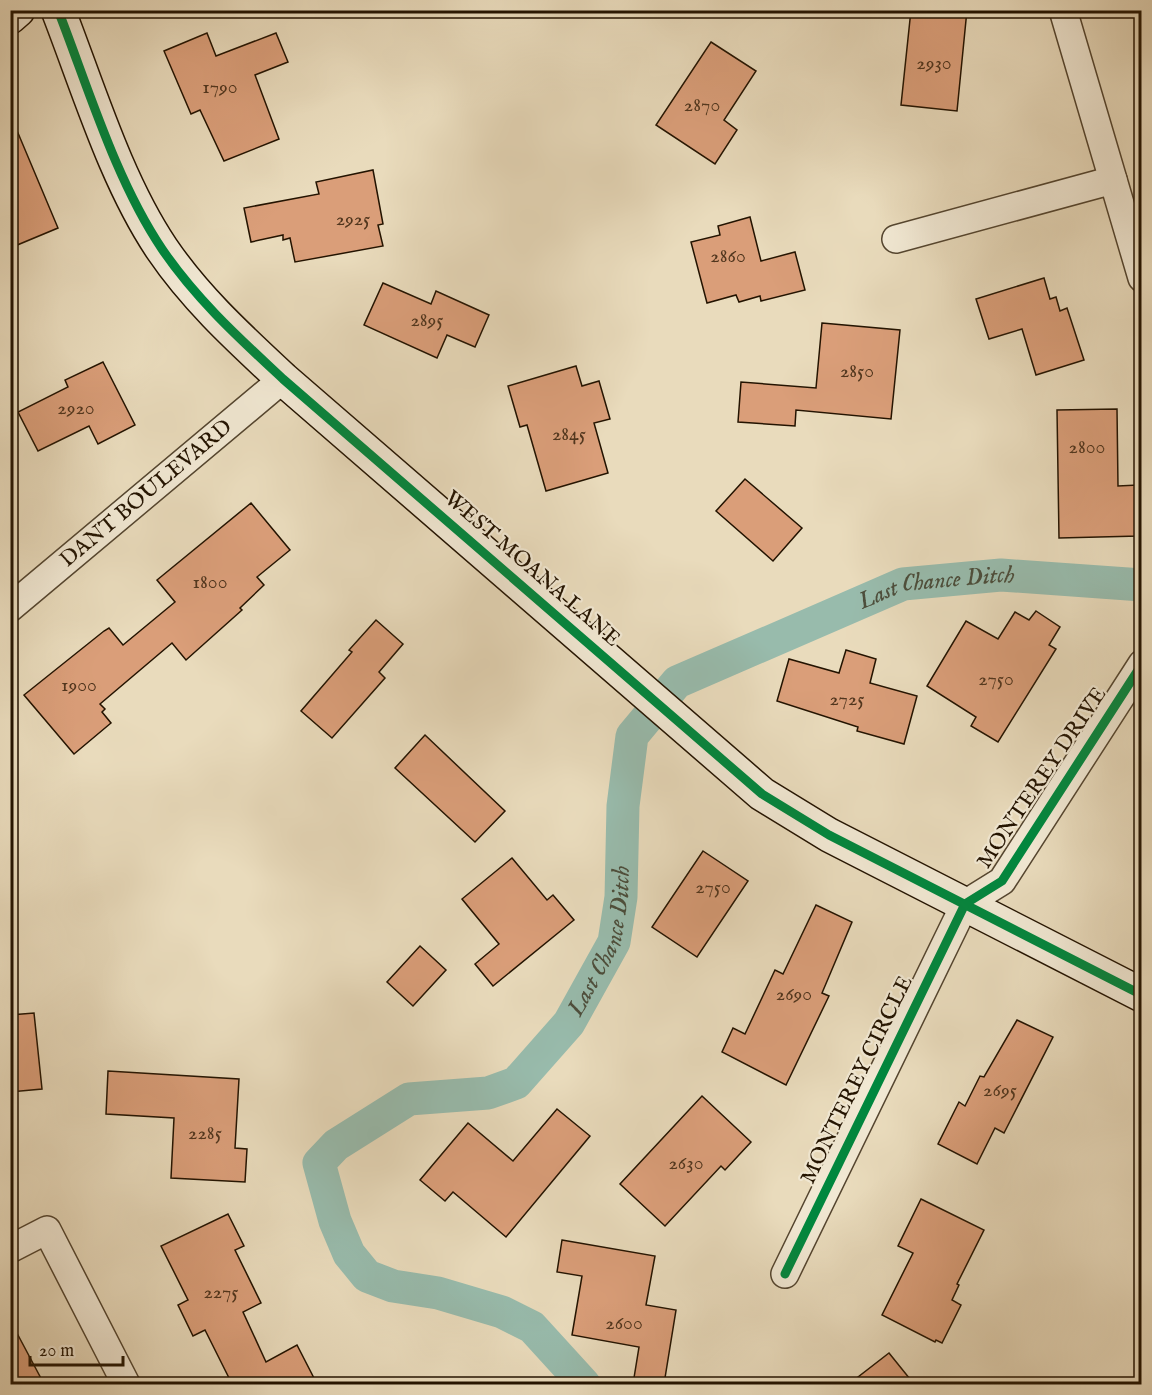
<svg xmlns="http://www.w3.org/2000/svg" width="1152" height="1395" font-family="'IM FELL English',serif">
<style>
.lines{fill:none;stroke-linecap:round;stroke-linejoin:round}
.canal{stroke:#98bbac;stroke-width:33}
.building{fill:#da9e79;stroke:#231300;stroke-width:1.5}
.street-casing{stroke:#54452f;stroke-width:30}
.secondary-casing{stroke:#231300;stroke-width:36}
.street{stroke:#f1e8d3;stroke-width:27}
.secondary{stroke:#f1e8d3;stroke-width:33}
.cycleway-casing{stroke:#f1e8d3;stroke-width:13}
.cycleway{stroke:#00873e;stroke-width:9}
.labels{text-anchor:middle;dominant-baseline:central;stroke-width:4.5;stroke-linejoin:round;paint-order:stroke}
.number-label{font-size:20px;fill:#51361e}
.street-label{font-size:22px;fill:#231300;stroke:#f1e8d3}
.water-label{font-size:24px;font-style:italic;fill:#4c4e3c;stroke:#f1e8d3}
</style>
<rect width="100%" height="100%" fill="#e9dbbc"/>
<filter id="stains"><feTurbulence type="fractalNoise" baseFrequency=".00333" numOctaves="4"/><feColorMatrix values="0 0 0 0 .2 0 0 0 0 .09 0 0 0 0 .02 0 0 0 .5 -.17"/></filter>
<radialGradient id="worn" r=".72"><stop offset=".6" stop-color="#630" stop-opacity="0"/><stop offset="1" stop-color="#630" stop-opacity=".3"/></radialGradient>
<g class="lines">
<path class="canal" id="s1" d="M 584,1384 L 532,1327 L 502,1312 L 438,1293 L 393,1286 L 367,1276 L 349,1254 L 335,1221 L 319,1163 L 336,1145 L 409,1099 L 488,1093 L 516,1083 L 569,1023 L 614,942 L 621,897 L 623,806 L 632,736 L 677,682 L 903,584 L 1001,575 L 1142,585"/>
</g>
<g class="building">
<path d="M 911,10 L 967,10 L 957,111 L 901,105 Z"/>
<path d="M 207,33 L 216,56 L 276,33 L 288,62 L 255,75 L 279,139 L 224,161 L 200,110 L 191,114 L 164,51 Z"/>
<path d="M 711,42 L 756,71 L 724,120 L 737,130 L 715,164 L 656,125 Z"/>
<path d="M 10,114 L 58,228 L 10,248 Z"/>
<path d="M 373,170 L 383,224 L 378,225 L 383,246 L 295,262 L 290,238 L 283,240 L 283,235 L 251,242 L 244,208 L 319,194 L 316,182 Z"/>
<path d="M 750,217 L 761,261 L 795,252 L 805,290 L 761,301 L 760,296 L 739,302 L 736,295 L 707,303 L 691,242 L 720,235 L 718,226 Z"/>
<path d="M 1044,278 L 1050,299 L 1056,297 L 1060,311 L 1067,308 L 1084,360 L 1036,375 L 1022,329 L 989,339 L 976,299 Z"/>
<path d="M 383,283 L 431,304 L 436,291 L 489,315 L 475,347 L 447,335 L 437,358 L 364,325 Z"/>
<path d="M 822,323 L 900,330 L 891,419 L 796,410 L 795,426 L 738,422 L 741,382 L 816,388 Z"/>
<path d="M 103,362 L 135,425 L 98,444 L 89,426 L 38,451 L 18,412 L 68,387 L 65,380 Z"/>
<path d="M 576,366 L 582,386 L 599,381 L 610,419 L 594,423 L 608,473 L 546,491 L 527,425 L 520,427 L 508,386 Z"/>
<path d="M 1117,409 L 1118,486 L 1138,485 L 1139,536 L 1059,538 L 1057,410 Z"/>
<path d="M 745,479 L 802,528 L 773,561 L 716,511 Z"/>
<path d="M 251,503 L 290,550 L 257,577 L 264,585 L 240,608 L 242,610 L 186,660 L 172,643 L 100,704 L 105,709 L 102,712 L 111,723 L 74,754 L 24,695 L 104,631 L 109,628 L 123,645 L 175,602 L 157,580 Z"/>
<path d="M 1036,611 L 1060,627 L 1049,645 L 1056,649 L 998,742 L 971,726 L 976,717 L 927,686 L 966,621 L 998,639 L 1015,612 L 1029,620 Z"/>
<path d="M 376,620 L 403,644 L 379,672 L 385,678 L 332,738 L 301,711 L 352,652 L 349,650 Z"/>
<path d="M 846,650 L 876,659 L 870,683 L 917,696 L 904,744 L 857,731 L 858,727 L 777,701 L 789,659 L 839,673 Z"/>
<path d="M 425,735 L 505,811 L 475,842 L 395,768 Z"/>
<path d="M 703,851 L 748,881 L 697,957 L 652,927 Z"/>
<path d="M 512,858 L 547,900 L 553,895 L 574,920 L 493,986 L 475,964 L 499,944 L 462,899 Z"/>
<path d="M 816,905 L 852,922 L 822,993 L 829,996 L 786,1085 L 722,1052 L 733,1028 L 745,1034 L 775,970 L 783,974 Z"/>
<path d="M 420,946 L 446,970 L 413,1006 L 387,982 Z"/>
<path d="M 34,1013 L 42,1089 L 10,1092 L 10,1015 Z"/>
<path d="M 1017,1020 L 1053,1037 L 1004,1133 L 995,1128 L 977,1164 L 938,1144 L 959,1102 L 965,1106 L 980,1076 L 984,1077 Z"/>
<path d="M 108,1071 L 239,1079 L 235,1148 L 247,1149 L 245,1182 L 171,1178 L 174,1118 L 106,1114 Z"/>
<path d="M 702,1096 L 751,1142 L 725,1170 L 721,1166 L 665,1226 L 620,1184 Z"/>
<path d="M 557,1109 L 590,1136 L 506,1237 L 453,1192 L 445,1201 L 420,1180 L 468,1123 L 513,1161 Z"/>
<path d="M 921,1199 L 984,1230 L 957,1284 L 959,1285 L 952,1300 L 961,1305 L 942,1343 L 936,1340 L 935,1342 L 882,1315 L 913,1253 L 898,1246 Z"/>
<path d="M 228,1214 L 244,1246 L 235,1250 L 261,1303 L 243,1312 L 266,1362 L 297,1345 L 317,1384 L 223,1384 L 230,1380 L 205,1330 L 193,1336 L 178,1305 L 188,1300 L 161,1246 Z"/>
<path d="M 562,1240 L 655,1256 L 646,1305 L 676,1310 L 664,1384 L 633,1384 L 639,1347 L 572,1335 L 582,1276 L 557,1272 Z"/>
<path d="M 10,1320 L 44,1384 L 10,1384 Z"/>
<path d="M 889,1353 L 914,1384 L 849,1384 Z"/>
</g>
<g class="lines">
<g class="street-casing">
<g id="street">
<path d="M 1063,10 L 1142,278"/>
<path d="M 896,239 L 1113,180"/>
<path id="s2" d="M 10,608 L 283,379"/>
<path d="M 10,1249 L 47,1230 L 126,1384"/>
<path d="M 785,1274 L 965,904 L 1002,881 L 1142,664"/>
</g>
</g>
<g class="secondary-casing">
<g id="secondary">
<path d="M 58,10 C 88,87 116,181 162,249 C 196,299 239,338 283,379 L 762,794 L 829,835 L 1142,995"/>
<path d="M 10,17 L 18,10"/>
</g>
</g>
<use href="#street" class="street"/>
<use href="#secondary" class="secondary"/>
<g class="cycleway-casing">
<g id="cycleway">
<path d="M 58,10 C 88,87 116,181 162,249 C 196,299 239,338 283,379 L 762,794 L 829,835 L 1142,995"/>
<path d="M 785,1274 L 965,904 L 1002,881 L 1142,664"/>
</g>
</g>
<use href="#cycleway" class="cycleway"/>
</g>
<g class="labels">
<g class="number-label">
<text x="934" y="63">2930</text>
<text x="220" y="87">1790</text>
<text x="702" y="105">2870</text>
<text x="353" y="219">2925</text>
<text x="728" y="256">2860</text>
<text x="427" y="320">2895</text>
<text x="857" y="371">2850</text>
<text x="76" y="408">2920</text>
<text x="569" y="434">2845</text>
<text x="1087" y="447">2800</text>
<text x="210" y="582">1800</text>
<text x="996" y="679">2750</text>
<text x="79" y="685">1900</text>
<text x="847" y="699">2725</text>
<text x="713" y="887">2750</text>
<text x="794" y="994">2690</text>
<text x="1000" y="1090">2695</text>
<text x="205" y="1133">2285</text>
<text x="686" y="1163">2630</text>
<text x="221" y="1292">2275</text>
<text x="624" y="1323">2600</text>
</g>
<g class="street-label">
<text stroke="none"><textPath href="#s2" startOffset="178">DANT BOULEVARD</textPath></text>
<text transform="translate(532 569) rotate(41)">WEST MOANA LANE</text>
<text transform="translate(1042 778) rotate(-56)">MONTEREY DRIVE</text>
<text transform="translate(857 1080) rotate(-64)">MONTEREY CIRCLE</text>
</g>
<g class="water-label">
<text stroke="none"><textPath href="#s1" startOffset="1324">Last Chance Ditch</textPath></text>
<text stroke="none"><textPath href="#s1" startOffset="765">Last Chance Ditch</textPath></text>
</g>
</g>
<rect width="1152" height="1395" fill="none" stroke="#e9dbbc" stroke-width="36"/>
<rect x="12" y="12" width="1128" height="1371" fill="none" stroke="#231300" stroke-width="3"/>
<rect x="18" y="18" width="1116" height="1359" fill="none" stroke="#231300" stroke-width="1.5"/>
<path d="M30 1356v9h93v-9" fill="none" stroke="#231300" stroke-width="3"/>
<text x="39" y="1356" font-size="18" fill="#231300" stroke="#f1e8d3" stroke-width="4.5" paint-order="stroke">20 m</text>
<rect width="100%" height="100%" filter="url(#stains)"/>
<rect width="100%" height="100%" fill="url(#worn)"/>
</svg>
